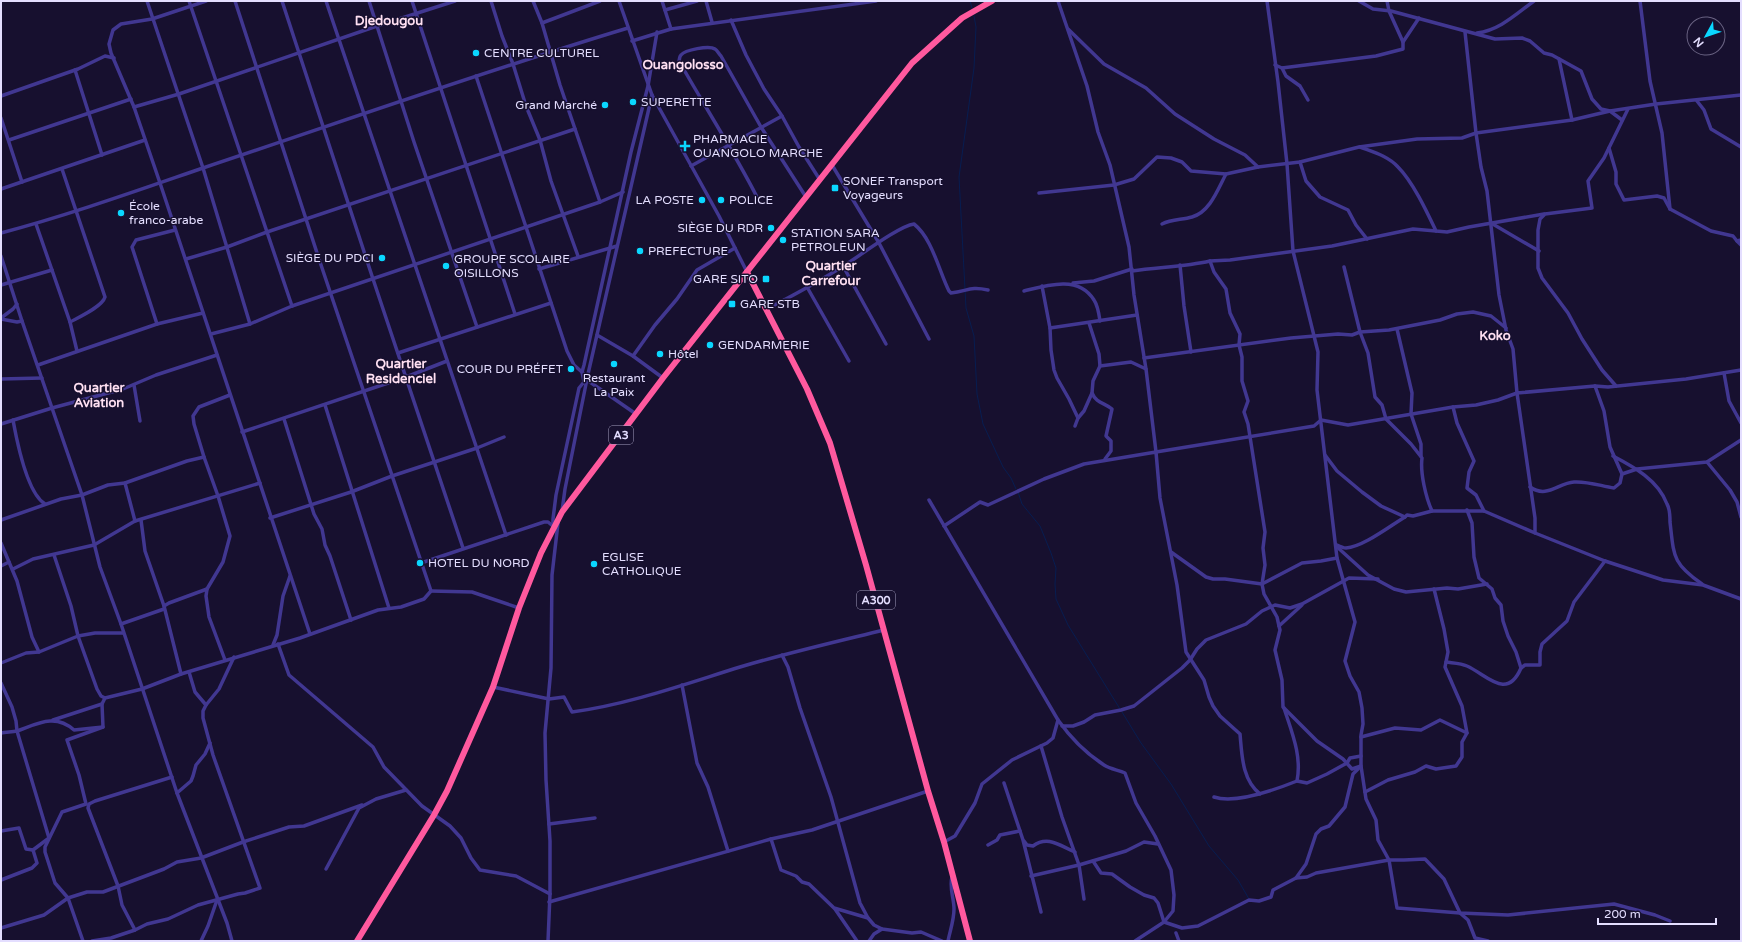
<svg xmlns="http://www.w3.org/2000/svg" width="1742" height="942" font-family="'Varela Round',sans-serif">
<style>
.lines{fill:none;stroke-linecap:round;stroke-linejoin:round}
.stream{stroke:#071d51;stroke-width:1}
.street{stroke:#413791;stroke-width:3.5}
.highway{stroke:#ff599e;stroke-width:6}
.poi-dot{fill:#0ad7ff;stroke:#17102f;stroke-width:1.5}
.labels{text-anchor:middle;dominant-baseline:central;stroke-width:3;stroke-linejoin:round;paint-order:stroke}
.shield{fill:#17102f;stroke:#a6a0c1;stroke-width:1}
.shield-label{font-size:11px;font-weight:bold;fill:#e4deff}
.poi-label{font-size:12px;fill:#e4deff;stroke:#17102f;text-anchor:start}
.neighbourhood-label{font-size:13px;font-weight:bold;fill:#ffe0f2;stroke:#17102f}
</style>
<rect width="100%" height="100%" fill="#17102f"/>
<g class="lines">
<g class="stream">
<path d="M 970,1 L 972,8"/>
<path d="M 974,16 L 976,27 L 974,68 L 959,177 L 966,308 L 974,336 L 977,394 L 983,424 L 1003,467 L 1011,478 L 1016,489"/>
<path d="M 1018,492 L 1022,504 L 1040,526 L 1051,553 L 1056,568 L 1055,584 L 1056,599 L 1068,625 L 1120,709"/>
<path d="M 1122,712 L 1141,743 L 1171,784 L 1209,846 L 1238,880 L 1249,899"/>
</g>
<g class="street">
<path d="M 147,1 L 203,168 L 250,324"/>
<path d="M 189,1 L 292,306"/>
<path d="M 206,1 L 152,19 L 121,24 L 113,30 L 109,44 L 111,53 L 134,107 L 160,183 L 310,634"/>
<path d="M 282,1 L 373,279 L 463,548"/>
<path d="M 326,1 L 506,535"/>
<path d="M 369,1 L 414,142 L 477,327"/>
<path d="M 412,1 L 515,314"/>
<path d="M 491,1 L 502,36 L 513,64 L 526,106 L 540,140 L 551,181 L 578,256"/>
<path d="M 533,1 L 542,23 L 560,85 L 600,202"/>
<path d="M 619,1 L 652,95 L 719,216 L 747,272"/>
<path d="M 662,1 L 671,29"/>
<path d="M 706,1 L 712,22"/>
<path d="M 1058,1 L 1087,86 L 1098,132 L 1110,165 L 1129,247 L 1134,295 L 1146,369 L 1156,452 L 1314,426 L 1321,420 L 1348,425 L 1453,407 L 1476,405 L 1498,400 L 1517,393 L 1535,518 L 1535,533 L 1605,561 L 1663,580 L 1703,585 L 1741,599"/>
<path d="M 1359,1 L 1373,9 L 1391,11 L 1495,39 L 1522,38 L 1530,41 L 1544,53 L 1552,55 L 1581,71 L 1592,99 L 1601,109 L 1610,111 L 1622,120"/>
<path d="M 1387,1 L 1389,11 L 1403,42"/>
<path d="M 1640,1 L 1650,81 L 1662,133 L 1670,209"/>
<path d="M 665,10 L 697,1"/>
<path d="M 731,20 L 746,55 L 764,89 L 782,116 L 799,147 L 820,180"/>
<path d="M 542,23 L 600,1"/>
<path d="M 1068,29 L 1104,64 L 1146,88 L 1175,114 L 1214,139 L 1245,155 L 1258,167"/>
<path d="M 1465,32 L 1476,133 L 1481,167 L 1487,191 L 1499,295 L 1506,330 L 1513,349 L 1517,393 L 1595,386 L 1608,387 L 1686,379 L 1741,370"/>
<path d="M 1477,33 C 1500,30 1516,14 1534,1"/>
<path d="M 632,41 L 671,29 L 876,1"/>
<path d="M 1559,59 L 1572,120"/>
<path d="M 1275,65 L 1282,68 L 1376,56 L 1403,49 L 1403,42 L 1419,18"/>
<path d="M 1282,68 L 1286,76 L 1300,86 L 1308,100"/>
<path d="M 75,70 L 102,155"/>
<path d="M 476,76 L 567,351 L 574,365 L 583,373"/>
<path d="M 1,96 L 78,69 L 105,56 L 114,58"/>
<path d="M 1697,101 L 1704,110 L 1711,129 L 1741,147"/>
<path d="M 134,107 L 179,94 L 377,26 L 455,1"/>
<path d="M 1,118 L 22,182"/>
<path d="M 9,140 L 131,99"/>
<path d="M 1360,147 C 1373,152 1388,156 1398,167 C 1413,182 1427,212 1436,231 L 1447,232 L 1469,227 L 1544,214"/>
<path d="M 1609,148 L 1616,172 L 1616,184 L 1624,200 L 1657,196 L 1664,198 L 1670,209 L 1711,231 L 1733,236 L 1737,241"/>
<path d="M 1300,162 L 1306,181 L 1320,197 L 1348,210 L 1356,225 L 1367,239"/>
<path d="M 832,165 L 879,243 L 929,339"/>
<path d="M 691,166 L 782,116"/>
<path d="M 62,169 L 105,297 C 102,307 79,317 70,322"/>
<path d="M 1,189 L 145,140"/>
<path d="M 1039,193 L 1114,185 L 1134,179 L 1157,157 L 1171,158 L 1182,162 L 1191,171 L 1226,174 L 1258,167 L 1300,162 L 1359,147 L 1417,139 L 1462,138 L 1476,133 L 1572,120 L 1610,111 L 1656,104 L 1741,95"/>
<path d="M 757,197 C 733,150 705,107 679,61 C 680,58 679,57 681,55 C 685,50 709,45 715,49 C 717,50 719,54 721,56 L 761,127 L 806,197"/>
<path d="M 1491,223 L 1539,251"/>
<path d="M 36,224 L 70,322 L 77,351"/>
<path d="M 1162,224 C 1172,219 1182,220 1192,217 C 1210,212 1218,189 1226,174"/>
<path d="M 1,233 C 69,215 136,191 203,168 C 344,121 485,71 628,28"/>
<path d="M 1741,240 L 1737,241 L 1741,245"/>
<path d="M 1,256 L 22,321 L 82,495 L 100,567 L 121,624 L 177,793 L 227,923 L 232,941"/>
<path d="M 186,259 L 227,247 L 267,232 L 575,129"/>
<path d="M 1210,261 L 1230,260 L 1332,246 L 1413,229 L 1436,231"/>
<path d="M 1180,265 L 1184,306 L 1191,352"/>
<path d="M 843,266 L 886,344"/>
<path d="M 1344,267 L 1360,332 L 1368,353 L 1375,397 L 1382,405 L 1386,419 L 1411,444 L 1422,458 C 1420,473 1426,498 1432,511"/>
<path d="M 539,269 L 617,246"/>
<path d="M 1132,271 C 1158,267 1184,267 1210,261 L 1214,272 L 1226,289 L 1230,313 L 1240,334 L 1239,345 L 1242,357 L 1242,381 L 1248,401 L 1244,412 L 1248,424 L 1265,532 L 1263,548 L 1265,565 L 1262,584 L 1264,594 L 1277,617 L 1279,626 L 1280,630 L 1275,650 L 1282,680 L 1283,707 L 1317,741 L 1343,759 L 1352,769 L 1361,766 L 1366,799 L 1376,820 L 1378,840 L 1389,860 L 1397,908 L 1460,913 L 1508,915 L 1614,904 L 1655,915 L 1670,921"/>
<path d="M 1073,283 L 1094,281 L 1132,269"/>
<path d="M 1,285 L 52,270"/>
<path d="M 1042,286 L 1050,328 L 1051,350 L 1054,370 L 1057,378 L 1069,399 L 1078,418 L 1075,426"/>
<path d="M 807,287 L 849,361"/>
<path d="M 1024,291 C 1047,285 1079,275 1094,300 C 1098,306 1099,314 1100,321"/>
<path d="M 767,309 C 794,295 820,281 845,265 C 861,255 899,226 914,224 C 932,238 939,271 949,291 L 951,293 C 968,291 970,286 988,290"/>
<path d="M 1,318 L 13,309 L 17,304"/>
<path d="M 1,319 L 17,322 L 22,321"/>
<path d="M 157,324 L 132,247 L 136,240 L 175,230"/>
<path d="M 1050,328 L 1137,315"/>
<path d="M 1397,329 L 1412,393 L 1411,414 L 1421,444 L 1421,456"/>
<path d="M 211,334 L 250,324 L 292,306 L 600,202 L 623,192"/>
<path d="M 597,335 L 633,356 L 663,378"/>
<path d="M 398,353 L 551,303"/>
<path d="M 633,356 L 655,325 L 677,299 L 697,270 L 735,248"/>
<path d="M 1144,358 L 1291,338 L 1338,334 L 1352,335 L 1360,332 L 1389,330 L 1440,320 L 1457,314 L 1473,312 L 1491,316 L 1506,328"/>
<path d="M 38,365 L 157,324 L 203,313"/>
<path d="M 1100,366 L 1131,362 L 1146,369"/>
<path d="M 1724,373 L 1729,401 L 1741,423"/>
<path d="M 1,379 L 42,378"/>
<path d="M 587,380 L 636,414"/>
<path d="M 134,385 L 140,421"/>
<path d="M 1595,386 L 1604,411 L 1610,447 L 1622,474"/>
<path d="M 1616,386 L 1602,370 L 1582,339 L 1568,313 L 1542,278 L 1538,268 L 1538,230 L 1540,219 L 1545,214 L 1592,208 L 1588,181 L 1604,158 L 1628,109"/>
<path d="M 1092,393 C 1096,403 1105,403 1112,409 L 1106,436 L 1111,441 L 1111,451 L 1105,459"/>
<path d="M 325,405 L 389,608"/>
<path d="M 1453,407 L 1457,423 L 1474,461 L 1469,472 L 1467,488 L 1476,495 L 1484,511"/>
<path d="M 1078,418 L 1084,411 L 1092,393 L 1093,381 L 1100,366 L 1099,354 L 1089,323"/>
<path d="M 284,419 L 314,514 L 322,529 L 325,545 L 330,556 L 351,620"/>
<path d="M 13,420 C 17,442 27,493 45,504"/>
<path d="M 1,424 L 52,408 L 123,389 L 156,375 L 217,355"/>
<path d="M 242,432 L 406,377 L 447,361"/>
<path d="M 1325,455 L 1337,471 L 1362,492 L 1381,506 L 1405,517 L 1407,515 L 1413,516 L 1432,511 L 1484,511 L 1535,533"/>
<path d="M 1613,456 C 1634,467 1658,480 1667,504 C 1670,509 1670,516 1670,522 C 1674,556 1672,563 1702,584"/>
<path d="M 204,457 L 218,496 L 230,536 L 223,562 L 207,589 L 206,596 L 209,617 L 225,660"/>
<path d="M 1707,462 L 1730,490 L 1737,502 L 1741,517"/>
<path d="M 125,483 L 135,521"/>
<path d="M 1530,487 C 1547,499 1558,483 1574,482 C 1587,481 1601,486 1614,488 L 1620,483 L 1622,474 L 1637,469 L 1707,462 L 1741,440"/>
<path d="M 929,500 L 1058,720 C 1070,737 1087,754 1104,765 C 1110,769 1118,770 1125,773 L 1136,803 L 1155,836 L 1171,870 L 1174,895 L 1173,911 L 1164,922 L 1135,941"/>
<path d="M 562,511 L 565,489 L 588,374 L 652,95"/>
<path d="M 270,518 L 351,492 L 392,476 L 477,448 L 504,437"/>
<path d="M 1,520 L 61,499 L 82,495 L 108,485 L 125,483 L 187,461 L 204,457 L 194,424 L 193,416 L 199,407 L 230,395"/>
<path d="M 141,520 L 145,551 L 164,606"/>
<path d="M 553,526 L 553,519 L 556,495 L 579,388 L 584,382 L 582,372 L 584,365 L 631,152 L 648,86 L 657,32"/>
<path d="M 944,526 L 980,502 L 988,505 L 1044,479 L 1084,464 L 1156,452 L 1160,498 L 1177,585 L 1186,652 L 1204,680 L 1209,697 L 1213,706 L 1220,716 L 1240,734 C 1242,755 1242,780 1260,794"/>
<path d="M 1,543 L 17,581 L 32,637 L 39,652"/>
<path d="M 1337,545 C 1339,546 1343,548 1346,548 C 1363,547 1390,526 1405,517"/>
<path d="M 1336,546 L 1368,575 L 1394,589 L 1406,592 L 1447,588 L 1458,589 L 1487,584"/>
<path d="M 1171,552 L 1206,577 L 1213,579 L 1225,579 L 1262,584 L 1302,563 L 1321,561 L 1337,558"/>
<path d="M 54,555 L 71,606 L 78,636 L 97,689 L 101,696 L 105,698"/>
<path d="M 421,563 L 544,522 L 548,522 L 554,527"/>
<path d="M 1,566 L 9,562"/>
<path d="M 13,569 L 33,559 L 94,545 L 135,521 L 260,483"/>
<path d="M 431,591 L 472,592 L 519,608"/>
<path d="M 121,624 L 164,609"/>
<path d="M 1279,626 L 1302,605"/>
<path d="M 278,644 L 289,675 L 373,747 L 384,767 L 422,806 L 450,826 L 461,838 L 471,858 L 480,870 L 516,876 L 550,894"/>
<path d="M 273,645 L 277,635 L 283,596 L 290,576"/>
<path d="M 782,655 L 788,667 L 800,708 L 831,797 L 860,903 L 868,918"/>
<path d="M 1446,662 C 1453,663 1461,663 1467,666 C 1487,675 1507,701 1521,668 L 1516,652 L 1508,636 L 1503,621 L 1501,605 L 1495,598 L 1492,589 L 1479,578 L 1474,557 L 1472,523 L 1467,510"/>
<path d="M 1,663 L 26,653 L 39,652 L 78,636 L 95,633 L 123,633"/>
<path d="M 1521,668 L 1525,665 L 1540,665 L 1540,652 L 1542,644 L 1567,621 L 1574,602 L 1605,561"/>
<path d="M 189,672 L 195,692 L 206,705"/>
<path d="M 181,674 L 164,606 L 169,603 L 207,589"/>
<path d="M 1,683 L 12,707 L 16,721 L 17,731 L 49,838 L 33,850 L 37,863 L 32,868 L 1,880"/>
<path d="M 682,685 L 697,763 L 708,787 L 728,851"/>
<path d="M 493,687 L 549,699 L 564,697 L 572,712 C 630,704 685,684 740,667 C 787,653 835,642 884,630"/>
<path d="M 53,720 L 102,704 L 105,698 L 142,689 L 181,674 L 300,638 L 378,610 L 401,607 L 424,599 L 431,591 L 319,259 L 235,1"/>
<path d="M 1062,726 L 1073,726 L 1084,722 L 1095,715 L 1121,710 L 1134,706 L 1182,668 L 1190,660 L 1197,649 L 1206,640 L 1246,624 L 1262,611 L 1275,605 L 1290,608 L 1302,604 L 1349,578 L 1378,579"/>
<path d="M 1,733 C 6,732 12,732 17,731 C 37,724 55,713 74,730 L 103,727 L 102,704"/>
<path d="M 1361,737 L 1395,728 L 1421,730 L 1440,720 L 1467,733"/>
<path d="M 1041,746 L 1062,817 L 1079,865 L 1084,899"/>
<path d="M 1297,781 L 1307,783 L 1327,774 L 1347,763 L 1350,758 L 1361,756"/>
<path d="M 1004,783 L 1023,840 L 1041,912"/>
<path d="M 1365,792 L 1388,780 L 1415,772 L 1426,766 L 1436,769 L 1456,766 L 1462,757 L 1462,742 L 1467,733 L 1462,706 L 1445,667 L 1448,652 L 1444,629 L 1434,589"/>
<path d="M 177,793 L 191,781 L 193,776 L 196,765 L 205,754 L 210,743"/>
<path d="M 1214,797 C 1235,804 1277,789 1297,781 C 1302,756 1292,733 1284,708"/>
<path d="M 549,824 L 595,818"/>
<path d="M 1,831 L 19,828 L 26,849 L 33,850"/>
<path d="M 771,839 L 781,870 L 796,876 L 802,882 L 809,884 L 834,908 L 868,918 L 874,925 L 882,929 L 912,933 L 921,932 L 942,941"/>
<path d="M 1024,841 L 1027,845 L 1033,846 C 1048,835 1060,846 1075,852"/>
<path d="M 944,842 L 955,836 L 975,803 L 982,784 L 1012,760 L 1047,743 L 1053,738 L 1058,720"/>
<path d="M 988,845 L 997,840 L 1000,835 L 1020,831"/>
<path d="M 1093,861 L 1101,873 L 1112,874 L 1130,887 L 1144,895 L 1154,898 L 1158,903 L 1164,922"/>
<path d="M 326,869 L 359,808 L 376,799 L 406,790"/>
<path d="M 1031,876 L 1079,865 L 1126,851 L 1144,842 L 1158,844"/>
<path d="M 1296,878 L 1307,877 L 1316,873 L 1389,860 L 1404,860 L 1425,859 L 1444,879 L 1460,913 L 1468,920 L 1475,938 L 1488,941"/>
<path d="M 549,902 L 771,839 L 812,830 L 928,791"/>
<path d="M 835,909 L 857,941"/>
<path d="M 1164,922 L 1182,928 L 1198,926 L 1249,900 L 1259,901 L 1271,897 L 1273,890 L 1296,878 L 1306,864 L 1316,834 L 1321,829 L 1329,826 L 1345,807 L 1353,774 L 1361,766 L 1361,735 L 1363,724 L 1362,708 L 1359,692 L 1350,676 L 1345,661 L 1355,622 L 1337,558 L 1317,390 L 1318,352 L 1293,251 L 1287,164 L 1278,82 L 1267,1"/>
<path d="M 1,928 L 44,915 L 68,898 L 87,892 L 103,892 L 164,869 L 177,862 L 201,858 L 243,842 L 289,827 L 304,826 L 362,805"/>
<path d="M 135,930 L 122,905 L 118,886 L 88,808 L 89,804 L 95,801 L 172,777"/>
<path d="M 1176,933 L 1179,941"/>
<path d="M 83,941 L 68,898 L 55,883 L 45,852 L 45,847 L 62,812 L 86,804 L 79,775 L 67,740 L 103,727"/>
<path d="M 92,941 L 111,938 L 135,930 L 147,924 L 168,919 L 198,905 L 238,894 L 245,893 L 260,888 L 213,755 L 203,718 L 203,711 L 206,705 L 219,689 L 234,657"/>
<path d="M 201,941 L 208,926 L 217,900"/>
<path d="M 548,941 L 550,894 L 550,841 L 546,780 L 545,733 L 551,668 L 552,575 L 558,523"/>
<path d="M 869,941 L 874,934 L 882,929"/>
<path d="M 948,941 C 950,931 954,920 954,909 C 954,898 949,888 952,877"/>
</g>
<g class="highway">
<path d="M 747,272 L 807,389 L 830,443 L 866,565 L 928,791 L 944,842 L 970,941"/>
<path d="M 357,941 L 434,815 L 447,791 L 493,687 L 519,608 L 541,553 L 562,512 L 663,378 L 912,63 L 962,18 L 992,1"/>
</g>
</g>
<g class="poi-dot">
<circle cx="476" cy="53" r="4"/>
<circle cx="633" cy="102" r="4"/>
<circle cx="605" cy="105" r="4"/>
<path d="M683 140h4v4h4v4h-4v4h-4v-4h-4v-4h4z"/>
<rect x="831" y="184" width="8" height="8" rx="2"/>
<circle cx="702" cy="200" r="4"/>
<circle cx="721" cy="200" r="4"/>
<circle cx="121" cy="213" r="4"/>
<circle cx="771" cy="228" r="4"/>
<circle cx="783" cy="240" r="4"/>
<circle cx="640" cy="251" r="4"/>
<circle cx="382" cy="258" r="4"/>
<circle cx="446" cy="266" r="4"/>
<rect x="762" y="275" width="8" height="8" rx="2"/>
<rect x="728" y="300" width="8" height="8" rx="2"/>
<circle cx="710" cy="345" r="4"/>
<circle cx="660" cy="354" r="4"/>
<circle cx="614" cy="364" r="4"/>
<circle cx="571" cy="369" r="4"/>
<circle cx="420" cy="563" r="4"/>
<circle cx="594" cy="564" r="4"/>
</g>
<g class="labels">
<g class="shield">
<rect x="609" y="426" width="24" height="18" rx="3"/>
<rect x="857" y="591" width="38" height="18" rx="3"/>
</g>
<g class="shield-label">
<text x="621" y="435">A3</text>
<text x="876" y="600">A300</text>
</g>
<g class="poi-label">
<text x="484" y="53">CENTRE CULTUREL</text>
<text x="641" y="102">SUPERETTE</text>
<text x="597" y="105" text-anchor="end">Grand Marché</text>
<text x="693" y="139">PHARMACIE<tspan x="693" dy="14">OUANGOLO MARCHE</tspan></text>
<text x="843" y="181">SONEF Transport<tspan x="843" dy="14">Voyageurs</tspan></text>
<text x="694" y="200" text-anchor="end">LA POSTE</text>
<text x="729" y="200">POLICE</text>
<text x="129" y="206">École<tspan x="129" dy="14">franco-arabe</tspan></text>
<text x="763" y="228" text-anchor="end">SIÈGE DU RDR</text>
<text x="791" y="233">STATION SARA<tspan x="791" dy="14">PETROLEUN</tspan></text>
<text x="648" y="251">PREFECTURE</text>
<text x="374" y="258" text-anchor="end">SIÈGE DU PDCI</text>
<text x="454" y="259">GROUPE SCOLAIRE<tspan x="454" dy="14">OISILLONS</tspan></text>
<text x="758" y="279" text-anchor="end">GARE SITO</text>
<text x="740" y="304">GARE STB</text>
<text x="718" y="345">GENDARMERIE</text>
<text x="668" y="354">Hôtel</text>
<text x="563" y="369" text-anchor="end">COUR DU PRÉFET</text>
<text x="614" y="378" text-anchor="middle">Restaurant<tspan x="614" dy="14">La Paix</tspan></text>
<text x="602" y="557">EGLISE<tspan x="602" dy="14">CATHOLIQUE</tspan></text>
<text x="428" y="563">HOTEL DU NORD</text>
</g>
<g class="neighbourhood-label">
<text x="389" y="21">Djedougou</text>
<text x="683" y="65">Ouangolosso</text>
<text x="831" y="266">Quartier<tspan x="831" dy="15">Carrefour</tspan></text>
<text x="1495" y="336">Koko</text>
<text x="401" y="364">Quartier<tspan x="401" dy="15">Residenciel</tspan></text>
<text x="99" y="388">Quartier<tspan x="99" dy="15">Aviation</tspan></text>
</g>
</g>
<rect width="1742" height="942" fill="none" stroke="#e4deff" stroke-width="4"/>
<g transform="translate(1706 36) rotate(230)"><circle r="19" fill="#17102f" stroke="#696282"/>
<path d="M0-3L7 15L0 10L-7 15Z" fill="#0ad7ff"/>
<text y="-6" font-size="11" font-weight="bold" text-anchor="middle" fill="#e4deff">N</text>
</g>
<path d="M1598 918v6h118v-6" fill="none" stroke="#e4deff" stroke-width="2"/>
<text x="1604" y="918" font-size="12" fill="#e4deff" stroke="#17102f" stroke-width="3" paint-order="stroke">200 m</text>
</svg>
